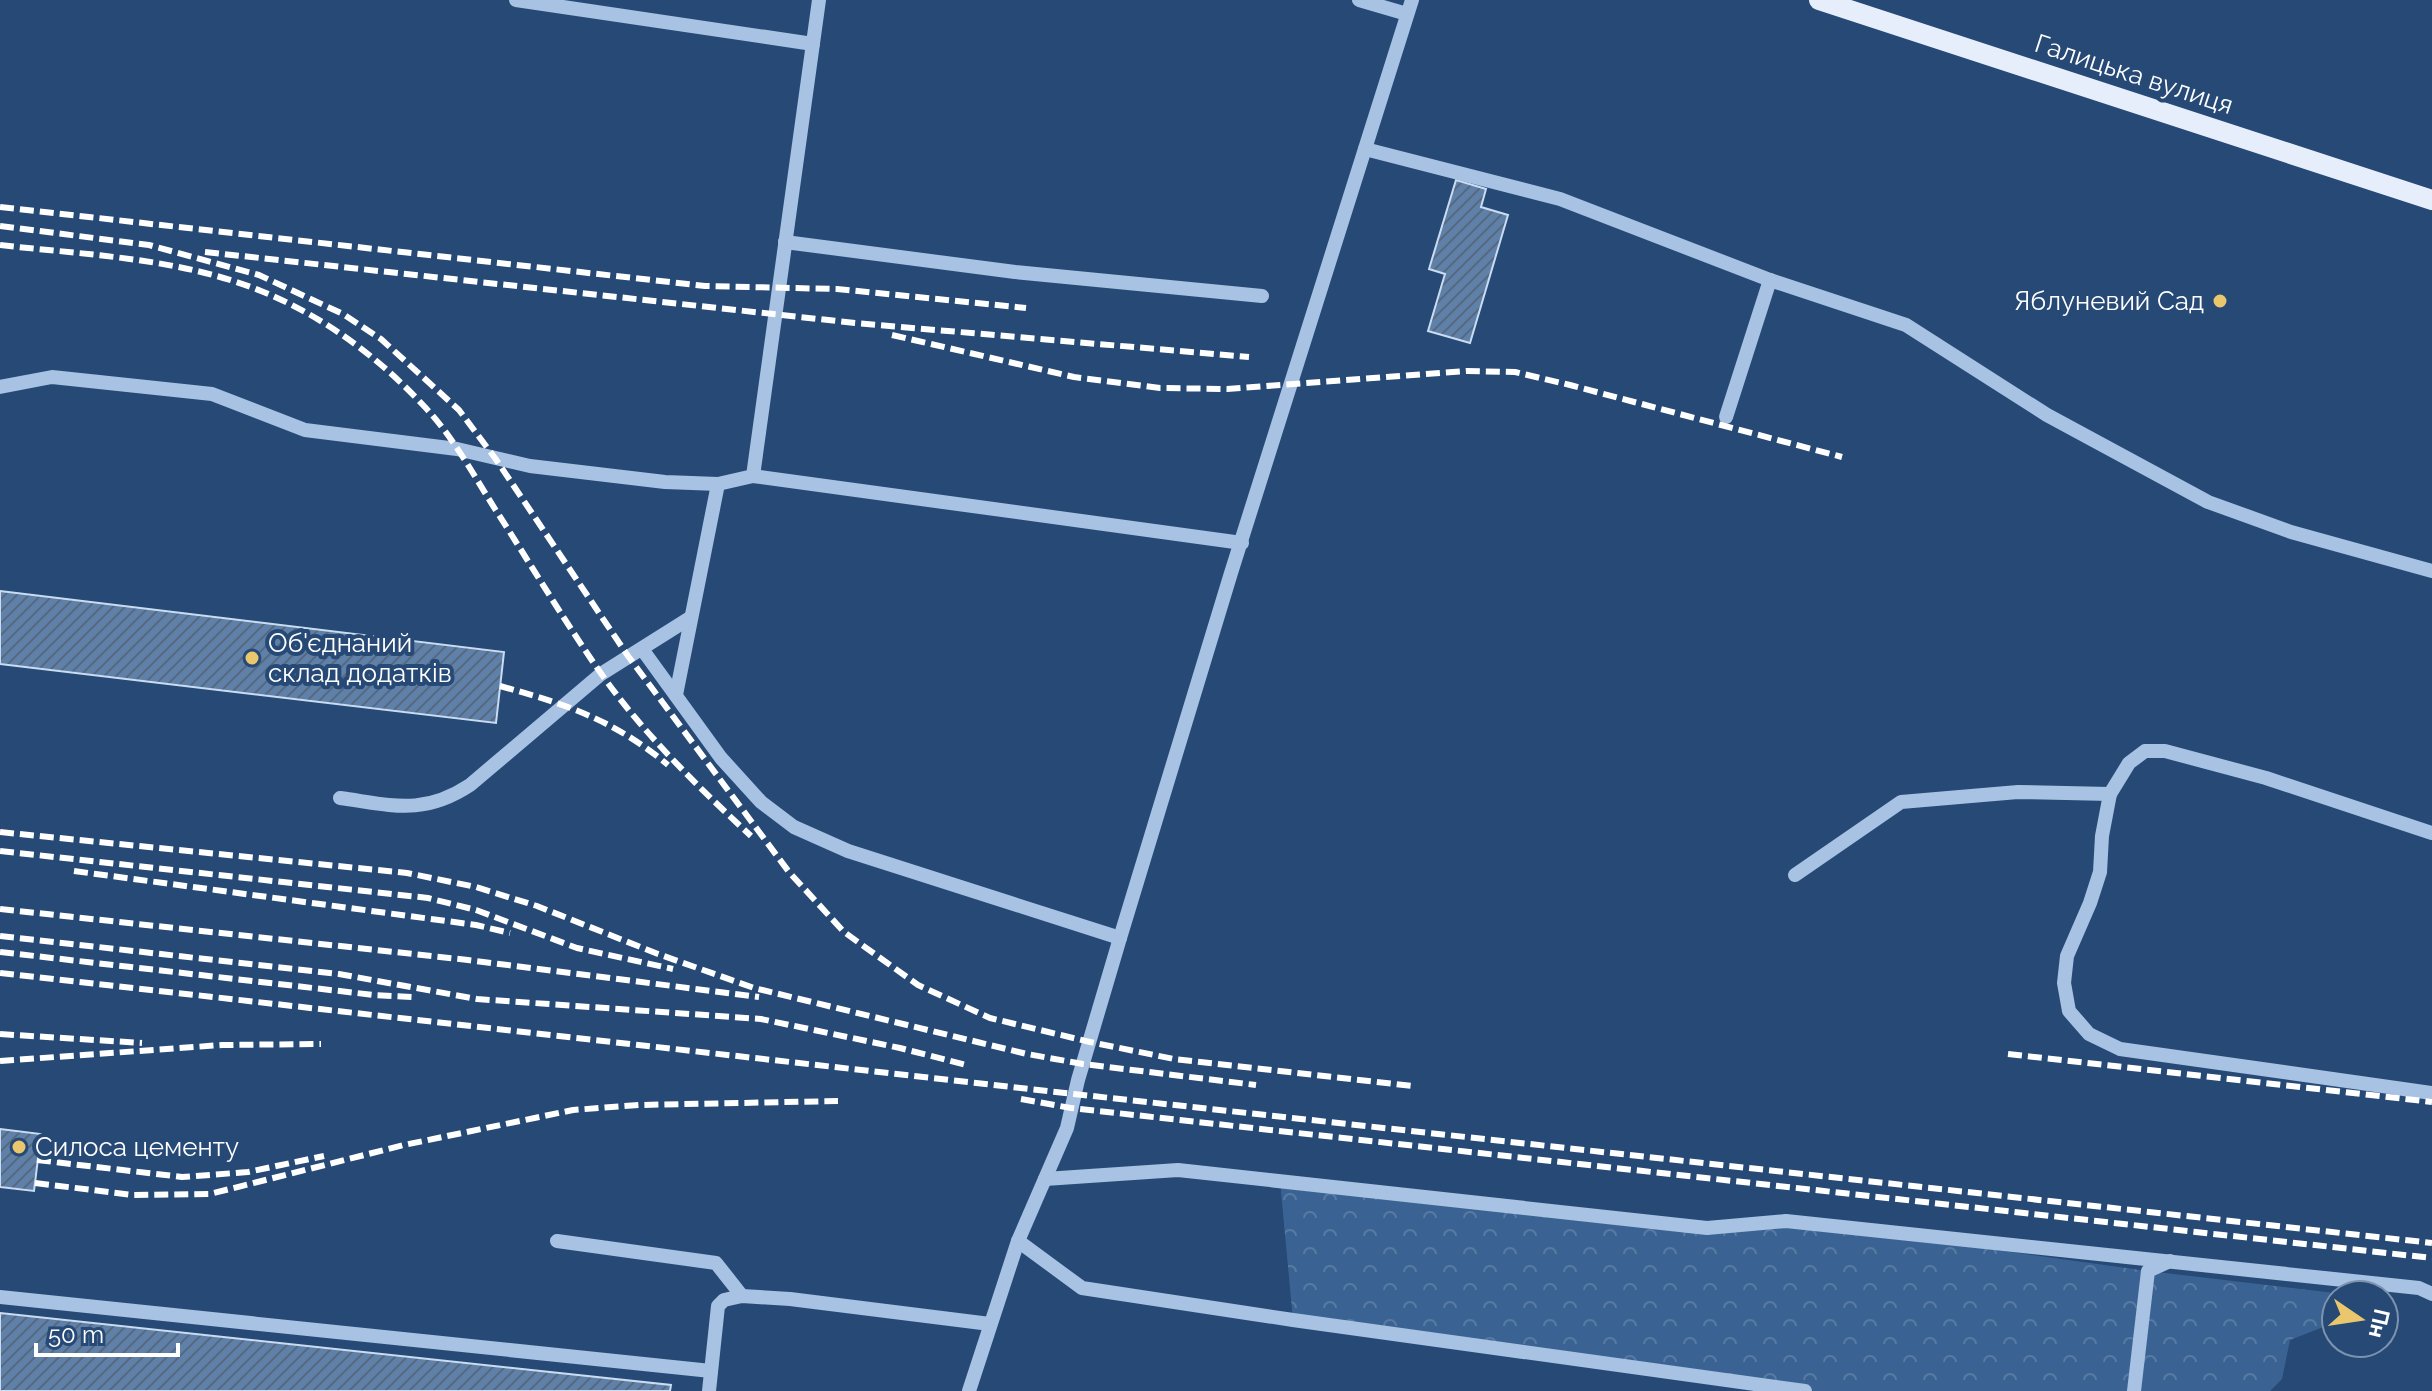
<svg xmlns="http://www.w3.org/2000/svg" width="2432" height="1391" font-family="Raleway,sans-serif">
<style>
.forest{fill:url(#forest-crowns)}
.building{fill:url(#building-hatch);stroke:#c9dcf2;stroke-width:2}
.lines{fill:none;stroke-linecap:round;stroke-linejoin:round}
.minor{stroke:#a7c2e2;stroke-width:14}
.major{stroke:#e6eefb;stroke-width:20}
.rail{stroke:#fff;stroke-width:6;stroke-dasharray:14 6;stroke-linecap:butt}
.poi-dot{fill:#eac66d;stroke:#264976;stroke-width:3}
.labels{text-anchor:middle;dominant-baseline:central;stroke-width:8;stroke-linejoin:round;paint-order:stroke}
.street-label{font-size:26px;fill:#fff;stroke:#264976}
.poi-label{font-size:26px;fill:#fff;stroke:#264976;text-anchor:start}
</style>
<defs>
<pattern id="forest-crowns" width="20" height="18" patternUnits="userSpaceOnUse" patternTransform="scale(2)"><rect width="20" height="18" fill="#3a6393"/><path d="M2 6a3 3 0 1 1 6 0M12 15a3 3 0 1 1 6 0" fill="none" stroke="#587aa3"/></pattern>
<pattern id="building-hatch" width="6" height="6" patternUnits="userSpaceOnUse" patternTransform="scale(2)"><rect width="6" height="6" fill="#5f80a9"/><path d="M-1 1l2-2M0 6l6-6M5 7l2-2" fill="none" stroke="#56697f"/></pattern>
</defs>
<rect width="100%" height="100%" fill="#264976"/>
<path class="forest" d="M 1280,1181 L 1707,1228 L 1787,1221 L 2148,1271 L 2351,1295 L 2336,1295 L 2336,1322 L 2290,1340 L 2282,1379 L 2270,1391 L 1805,1391 L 1293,1320 Z"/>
<g class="building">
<path d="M 1456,180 L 1486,189 L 1481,207 L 1508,215 L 1470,343 L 1428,331 L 1445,274 L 1429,269 Z"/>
<path d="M 0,591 L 504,652 L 496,723 L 0,664 Z"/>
<path d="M 0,1129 L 41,1134 L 34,1191 L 0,1187 Z"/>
<path d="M 0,1313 L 671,1385 L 670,1391 L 0,1391 Z"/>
</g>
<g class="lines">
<g class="minor">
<path d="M 516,0 L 813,44"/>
<path d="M 1359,0 L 1407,14"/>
<path d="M 1365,149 L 1560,199 L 1770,280 L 1906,325 L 2047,415 L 2208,502 L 2291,532 L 2432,571"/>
<path d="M 785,242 L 1015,272 L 1262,296"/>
<path d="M 0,387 L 52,377 L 212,394 L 305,430 L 457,449 L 530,466 L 665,482 L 718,484 L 753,476 L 819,0"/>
<path d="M 1726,417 L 1770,280"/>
<path d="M 753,476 L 1242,543"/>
<path d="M 642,649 L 721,758 L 761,802 L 794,827 L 848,851 L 1120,938"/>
<path d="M 676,695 L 718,484"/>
<path d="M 340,798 C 392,805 423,816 470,785 L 601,674 L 690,618"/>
<path d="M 2432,833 L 2266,778 L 2165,751 L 2145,751 L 2129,763 L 2110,794 L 2102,836 L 2100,872 L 2090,903 L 2067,956 L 2064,983 L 2069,1011 L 2089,1034 L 2120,1049 L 2432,1093"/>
<path d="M 1795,875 L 1901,802 L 2018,792 L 2110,794"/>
<path d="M 1045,1179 L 1178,1170 L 1707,1228 L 1786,1221 L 2419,1288 L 2432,1294"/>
<path d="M 557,1241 L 716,1263 L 742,1296"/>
<path d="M 1018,1241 L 1082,1288 L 1293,1320 L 1805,1391"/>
<path d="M 0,1297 L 711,1371"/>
<path d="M 709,1391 L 718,1306 L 724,1300 L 742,1296 L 790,1299 L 990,1324"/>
<path d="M 969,1391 L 1018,1241 L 1067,1128 L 1078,1080 L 1120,938 L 1231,573 L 1412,0"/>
<path d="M 2134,1391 L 2148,1271 L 2170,1261"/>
</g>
<path class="major" d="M 1819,0 L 2432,200"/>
<g class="rail">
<path d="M 0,207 L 705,286 L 837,289 L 1026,308"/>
<path d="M 0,226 L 149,245 L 259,275 L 343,314 L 381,339 L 459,410 L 495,458 L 628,656 L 789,872 L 844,932 L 918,985 L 990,1018 L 1090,1042 L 1174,1059 L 1412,1086"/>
<path d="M 0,245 C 87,255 180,258 261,291 C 323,316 377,356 423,405 C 452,435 473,474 495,509 C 530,563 563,619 600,672 C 642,732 697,786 751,836"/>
<path d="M 205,252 L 855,323 L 1249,357"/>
<path d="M 892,335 L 1074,377 L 1160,388 L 1227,389 L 1467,371 L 1515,372 L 1570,385 L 1842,457"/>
<path d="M 500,686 C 566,704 614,720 668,765"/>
<path d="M 0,832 L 407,873 L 476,887 L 537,906 L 658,954 L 754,988 L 1027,1054 L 1083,1064 L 1256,1085"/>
<path d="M 0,851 L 428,898 L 476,910 L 577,948 L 673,969"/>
<path d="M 74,871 L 476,925 L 510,933"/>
<path d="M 0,909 L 468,960 L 759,997"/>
<path d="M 0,936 L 339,974 L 477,999 L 761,1019 L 900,1048 L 966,1065"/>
<path d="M 0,952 L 374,995 L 413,997"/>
<path d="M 0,973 L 1074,1094 L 2432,1243"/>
<path d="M 0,1034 L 142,1043"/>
<path d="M 2008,1054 L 2432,1102"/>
<path d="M 0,1061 L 222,1045 L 321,1044"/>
<path d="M 1021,1099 L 1071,1108 L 2432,1258"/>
<path d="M 37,1160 L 182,1177 L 248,1172 L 324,1156"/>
<path d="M 35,1183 L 133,1195 L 210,1194 L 404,1145 L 573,1110 L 639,1105 L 838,1101"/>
</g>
</g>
<g class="poi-dot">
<circle cx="2220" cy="301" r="8"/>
<circle cx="252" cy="658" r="8"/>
<circle cx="19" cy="1147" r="8"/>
</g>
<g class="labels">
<g class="street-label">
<text transform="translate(2134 74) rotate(18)">Галицька вулиця</text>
</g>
<g class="poi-label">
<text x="2204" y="301" text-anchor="end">Яблуневий Сад</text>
<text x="268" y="643">Об'єднаний<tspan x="268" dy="30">склад додатків</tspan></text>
<text x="35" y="1147">Силоса цементу</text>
</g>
</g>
<g transform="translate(2360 1319) rotate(103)"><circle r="38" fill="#264976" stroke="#7d92ad" stroke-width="2"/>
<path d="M0-6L14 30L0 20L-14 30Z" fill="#eac66d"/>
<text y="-12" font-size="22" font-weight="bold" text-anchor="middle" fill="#ffffff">Пн</text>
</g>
<path d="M36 1343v12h142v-12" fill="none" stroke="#ffffff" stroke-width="4"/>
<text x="48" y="1343" font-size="24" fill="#ffffff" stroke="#264976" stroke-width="6" paint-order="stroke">50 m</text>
</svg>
